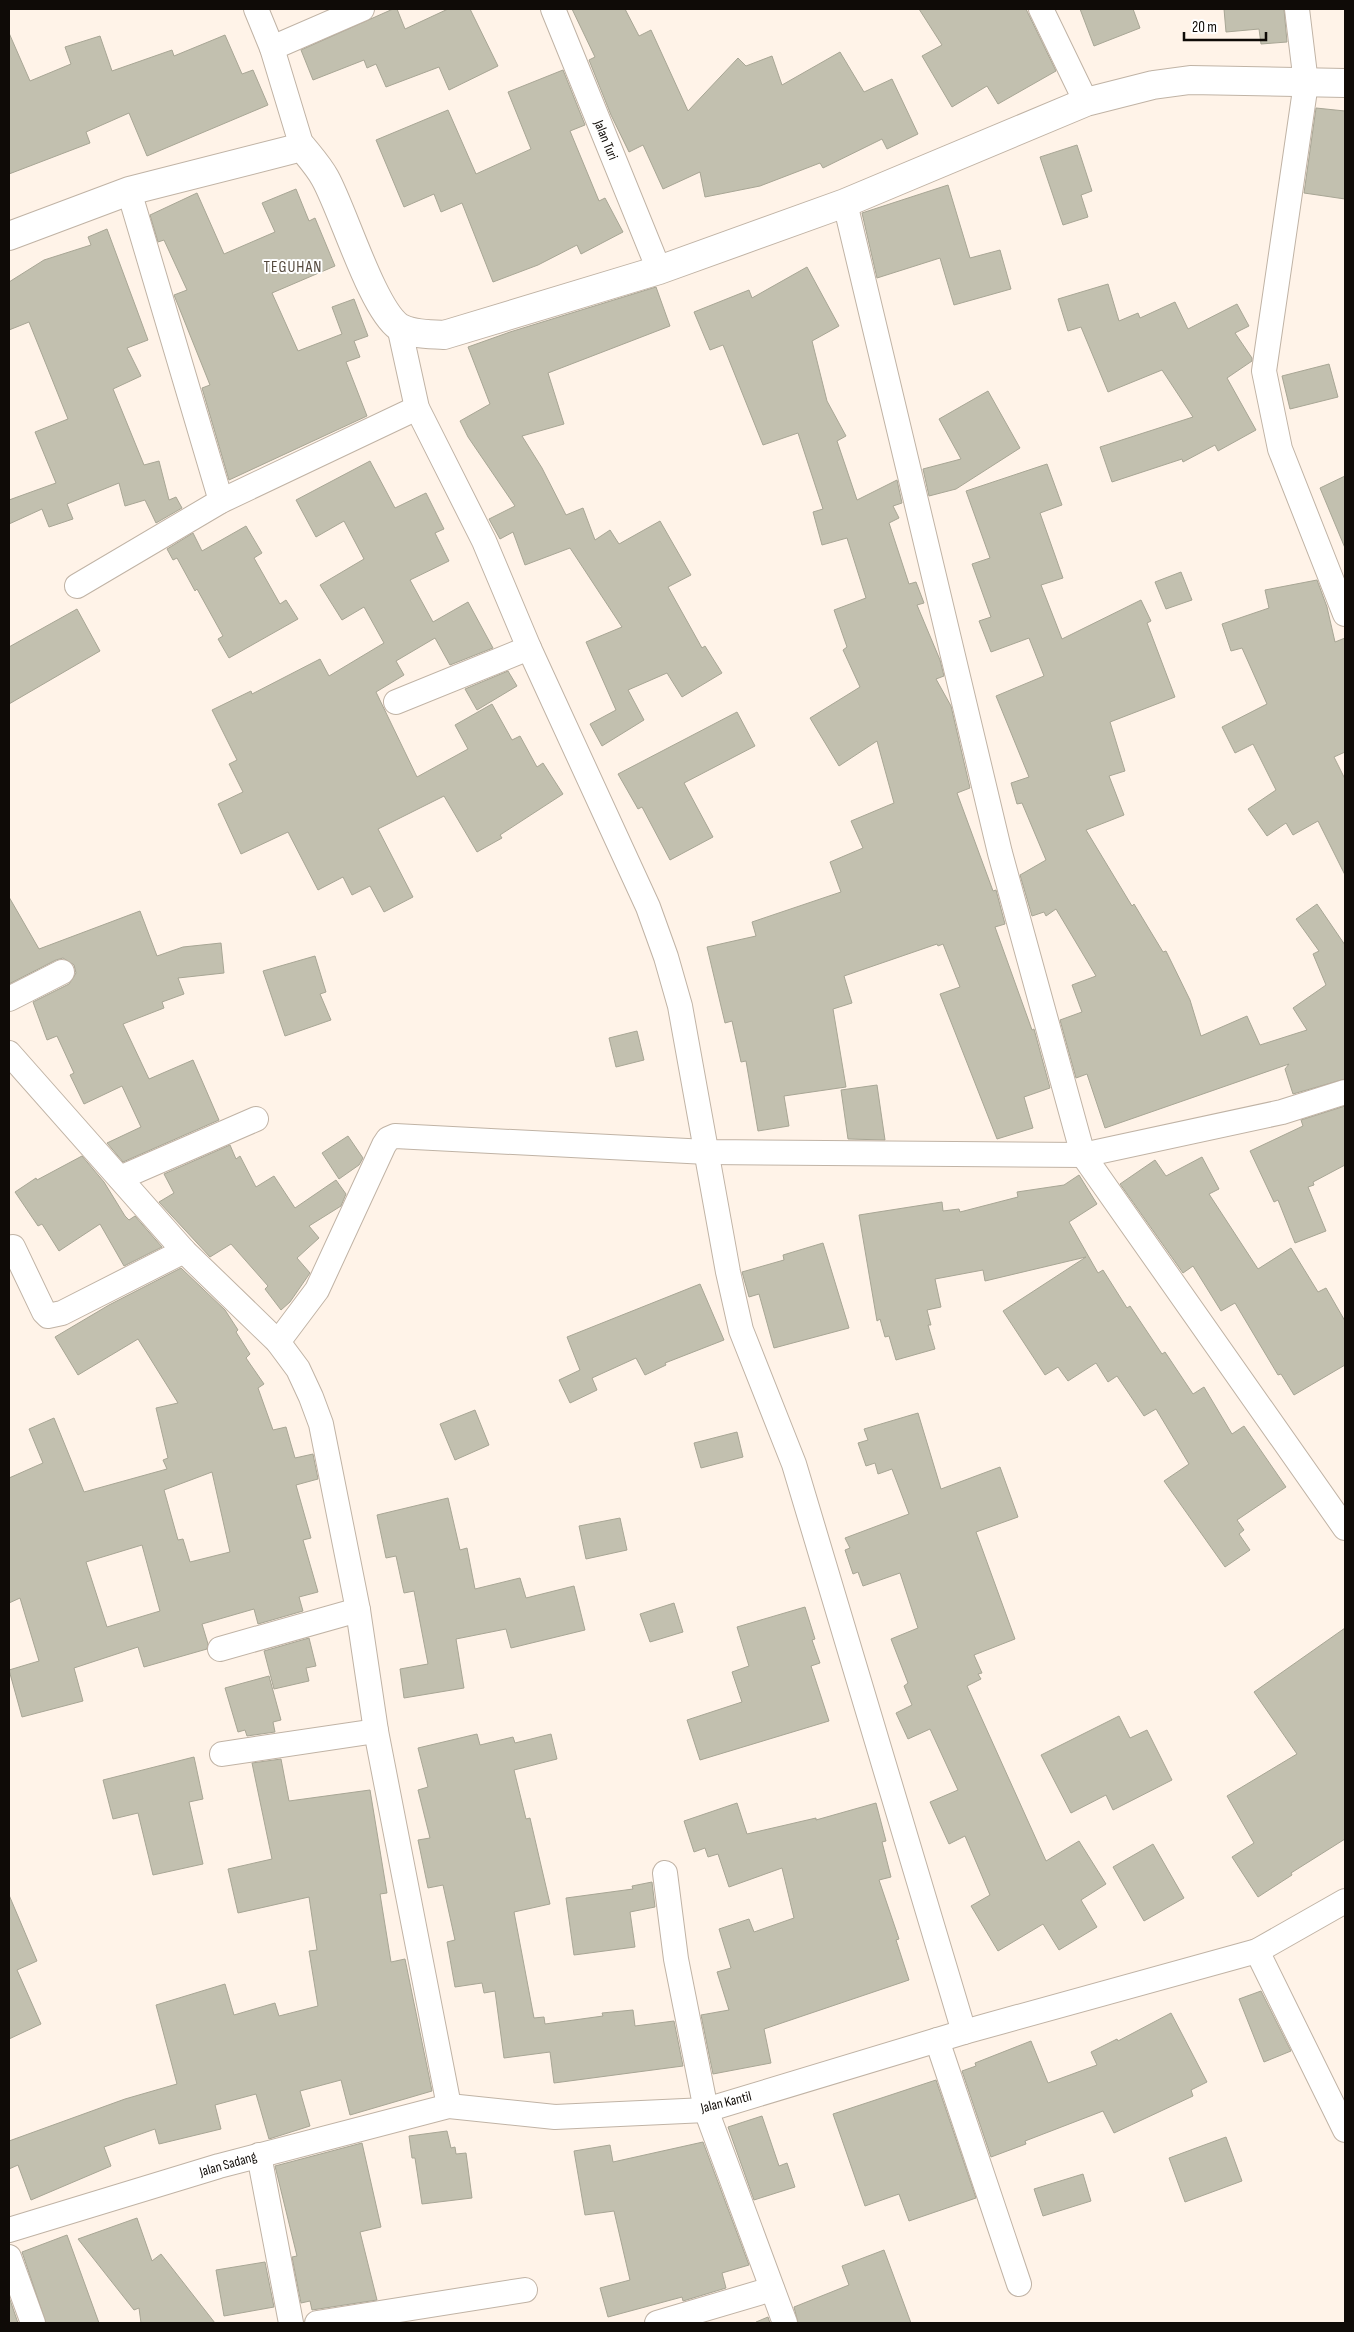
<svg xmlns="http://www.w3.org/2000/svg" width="1354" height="2332" font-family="'Sofia Sans Condensed',sans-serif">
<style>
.building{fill:#c2c0af;stroke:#a8a695;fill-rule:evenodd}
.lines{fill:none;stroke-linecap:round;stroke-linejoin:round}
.minor-casing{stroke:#c0b3a5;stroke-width:26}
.tertiary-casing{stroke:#c0b3a5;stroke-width:30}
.minor{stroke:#fff;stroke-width:24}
.tertiary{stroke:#fff;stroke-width:28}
.labels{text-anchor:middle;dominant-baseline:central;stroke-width:4;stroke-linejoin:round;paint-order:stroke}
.street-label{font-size:14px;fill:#0f0b07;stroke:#fff}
.quarter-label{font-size:16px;letter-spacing:1px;fill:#54493d;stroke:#fff}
</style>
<rect width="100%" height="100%" fill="#fff3e8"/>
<g class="building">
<path d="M 393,9 L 397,9 L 405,29 L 448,9 L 470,9 L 498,66 L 449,90 L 439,67 L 386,87 L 376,64 L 367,68 L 364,60 L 313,80 L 301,50 Z"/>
<path d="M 572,9 L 625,9 L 639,36 L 651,30 L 688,111 L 738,58 L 746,66 L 772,56 L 782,85 L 840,52 L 864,92 L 892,79 L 918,134 L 887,149 L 882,139 L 823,168 L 820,163 L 760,186 L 705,197 L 700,172 L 663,189 L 643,145 L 629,152 L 611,115 L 589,60 L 595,57 Z"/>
<path d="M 919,9 L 1026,9 L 1056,71 L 998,104 L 987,86 L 952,107 L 922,56 L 942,45 Z"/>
<path d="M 1080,9 L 1133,9 L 1140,28 L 1094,46 Z"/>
<path d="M 1224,9 L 1284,9 L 1287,42 L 1261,44 L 1259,29 L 1226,32 Z"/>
<path d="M 9,33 L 30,81 L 71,64 L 65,47 L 100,36 L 112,71 L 172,50 L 174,56 L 225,35 L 242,74 L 253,70 L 268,105 L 147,156 L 129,113 L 86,132 L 90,143 L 9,174 Z"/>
<path d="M 563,70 L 585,125 L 570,131 L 599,201 L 605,198 L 623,232 L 581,254 L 577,245 L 538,265 L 493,282 L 462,203 L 441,212 L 434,194 L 404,207 L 376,140 L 448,110 L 476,174 L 531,149 L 508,92 Z"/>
<path d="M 1316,108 L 1345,111 L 1345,199 L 1304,193 Z"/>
<path d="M 1077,145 L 1092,191 L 1081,195 L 1088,217 L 1063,225 L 1040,157 Z"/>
<path d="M 948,185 L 970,258 L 1000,250 L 1011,289 L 954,305 L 940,258 L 877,278 L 862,213 Z"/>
<path d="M 296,189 L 309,221 L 315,218 L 335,266 L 272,293 L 298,351 L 342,334 L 332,307 L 354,299 L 368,336 L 354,341 L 360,357 L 346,362 L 367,416 L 229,480 L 202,388 L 210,385 L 174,295 L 187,290 L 164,240 L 158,242 L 150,215 L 197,193 L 224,254 L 275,232 L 262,203 Z"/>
<path d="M 107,229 L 148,340 L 127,348 L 141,376 L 113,389 L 144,465 L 159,461 L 169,500 L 176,497 L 182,508 L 156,523 L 145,500 L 125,506 L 119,483 L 67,504 L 73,519 L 49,527 L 42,509 L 9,524 L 9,500 L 56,483 L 35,432 L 68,419 L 29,322 L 9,330 L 9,282 L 44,260 L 91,245 L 88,237 Z"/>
<path d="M 807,267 L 839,326 L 812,341 L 827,401 L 846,436 L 837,441 L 857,500 L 897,480 L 902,503 L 893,506 L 899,518 L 889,523 L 909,584 L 916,582 L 924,603 L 917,605 L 940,660 L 944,676 L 936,679 L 951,706 L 970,788 L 957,793 L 993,891 L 996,890 L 1005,924 L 995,927 L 1032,1030 L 1034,1029 L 1050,1088 L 1024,1097 L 1033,1128 L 997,1139 L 940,994 L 960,987 L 943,944 L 938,946 L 937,944 L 844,976 L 852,1003 L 833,1009 L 846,1087 L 784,1096 L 789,1126 L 758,1131 L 746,1061 L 741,1062 L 732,1021 L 725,1023 L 707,947 L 756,936 L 752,922 L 841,892 L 830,862 L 863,848 L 851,821 L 894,803 L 877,741 L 839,766 L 810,718 L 860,687 L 843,650 L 847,647 L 834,610 L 866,598 L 847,538 L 822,545 L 813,512 L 823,509 L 798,433 L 763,445 L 723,345 L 710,350 L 694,312 L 749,290 L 752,298 Z"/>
<path d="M 1108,284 L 1119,321 L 1138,313 L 1140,318 L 1175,302 L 1188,329 L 1237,304 L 1249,326 L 1235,333 L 1252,358 L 1252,361 L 1227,378 L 1256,430 L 1218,451 L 1215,445 L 1183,462 L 1182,459 L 1112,482 L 1100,447 L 1193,417 L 1162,370 L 1108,392 L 1081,327 L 1068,331 L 1058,299 Z"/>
<path d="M 656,287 L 670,326 L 548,373 L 564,424 L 522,436 L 542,468 L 566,515 L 583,508 L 595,540 L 610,530 L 619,544 L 660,521 L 691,575 L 668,587 L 702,648 L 705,646 L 722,673 L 682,697 L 667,673 L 628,690 L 644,720 L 602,746 L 590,724 L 616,710 L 586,642 L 622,627 L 570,548 L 525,565 L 513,532 L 500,539 L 489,519 L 515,506 L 468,437 L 460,421 L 490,404 L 468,347 L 510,332 Z"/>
<path d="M 1329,364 L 1338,397 L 1290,409 L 1282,376 Z"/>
<path d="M 988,391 L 1020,448 L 956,489 L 929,496 L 923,469 L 961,459 L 939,419 Z"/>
<path d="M 370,461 L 395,508 L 426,493 L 444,529 L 435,533 L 449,561 L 410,580 L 433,622 L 468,602 L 493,648 L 450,665 L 435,638 L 396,661 L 404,675 L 376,692 L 417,777 L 468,749 L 455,725 L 492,704 L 512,740 L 520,736 L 537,767 L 543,763 L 563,794 L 500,835 L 502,838 L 477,852 L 444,796 L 378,829 L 413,897 L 384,912 L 370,886 L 352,895 L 343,877 L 318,890 L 288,832 L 241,854 L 218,804 L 243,792 L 229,764 L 237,760 L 212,710 L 251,691 L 252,694 L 320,659 L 329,676 L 384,643 L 364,607 L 342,620 L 320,585 L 364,559 L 344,521 L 316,537 L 296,500 Z"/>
<path d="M 1047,464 L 1062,505 L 1040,513 L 1063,578 L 1041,585 L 1062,639 L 1141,600 L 1151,621 L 1147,623 L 1175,697 L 1110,722 L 1125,771 L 1109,776 L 1124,815 L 1086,830 L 1132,906 L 1134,904 L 1163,952 L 1166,951 L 1190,1000 L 1201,1036 L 1247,1016 L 1260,1045 L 1307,1030 L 1293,1008 L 1326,985 L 1313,954 L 1319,951 L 1296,919 L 1317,904 L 1345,945 L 1345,1079 L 1293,1094 L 1285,1069 L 1289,1064 L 1105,1128 L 1087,1074 L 1076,1078 L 1060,1020 L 1082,1012 L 1072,985 L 1096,976 L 1056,909 L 1046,916 L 1044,912 L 1032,916 L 1020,875 L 1046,860 L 1022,803 L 1017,804 L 1011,783 L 1029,777 L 996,696 L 1044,676 L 1029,638 L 991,652 L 979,621 L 991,617 L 972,564 L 990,558 L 966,491 Z"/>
<path d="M 1345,476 L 1345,548 L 1320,488 Z"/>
<path d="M 246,526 L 262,553 L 254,558 L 280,604 L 286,600 L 298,619 L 229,658 L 218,639 L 223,636 L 197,589 L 195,591 L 177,558 L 173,560 L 167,549 L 193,533 L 202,551 Z"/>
<path d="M 1181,572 L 1192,600 L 1166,609 L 1155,582 Z"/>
<path d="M 1317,580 L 1327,607 L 1335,642 L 1345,638 L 1345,752 L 1334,757 L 1345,779 L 1345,875 L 1318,821 L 1293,835 L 1286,823 L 1267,836 L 1248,809 L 1276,790 L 1253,744 L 1235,753 L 1222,727 L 1267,704 L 1242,648 L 1231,651 L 1222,624 L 1269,608 L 1265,590 Z"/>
<path d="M 77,609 L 100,651 L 9,704 L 9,647 Z"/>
<path d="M 508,671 L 517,686 L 477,710 L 465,689 Z"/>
<path d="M 737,712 L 755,746 L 684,783 L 713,837 L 670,860 L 642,807 L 638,809 L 618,774 Z"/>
<path d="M 9,897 L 39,949 L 140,911 L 157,956 L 183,947 L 221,943 L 224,973 L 178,978 L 184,994 L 162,1002 L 164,1008 L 123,1024 L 149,1079 L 193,1060 L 219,1120 L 123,1162 L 107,1143 L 141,1127 L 122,1086 L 84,1104 L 70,1075 L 74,1073 L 57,1036 L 47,1040 L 33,1002 L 69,984 L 76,973 L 74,965 L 63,958 L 56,960 L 9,984 Z"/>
<path d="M 315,956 L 326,992 L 320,994 L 331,1020 L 285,1036 L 263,971 Z"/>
<path d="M 637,1031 L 644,1060 L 616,1067 L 609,1038 Z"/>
<path d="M 877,1085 L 885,1140 L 848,1139 L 841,1090 Z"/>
<path d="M 1345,1106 L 1345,1165 L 1313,1182 L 1314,1185 L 1308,1187 L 1326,1231 L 1295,1243 L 1278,1200 L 1274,1202 L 1250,1151 L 1303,1126 L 1301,1120 Z"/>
<path d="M 348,1136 L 363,1158 L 359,1165 L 339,1179 L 322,1153 Z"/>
<path d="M 230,1145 L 236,1159 L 240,1156 L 256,1187 L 274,1176 L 295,1208 L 336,1180 L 346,1194 L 341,1206 L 309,1226 L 319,1238 L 297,1258 L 310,1273 L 290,1302 L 281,1310 L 265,1289 L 268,1286 L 231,1244 L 210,1257 L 159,1202 L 174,1193 L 164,1174 Z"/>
<path d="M 82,1156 L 104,1182 L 125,1216 L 129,1220 L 135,1216 L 162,1247 L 124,1266 L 100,1224 L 59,1251 L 42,1224 L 38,1226 L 15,1192 L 36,1178 L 37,1180 Z"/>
<path d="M 1202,1157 L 1219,1189 L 1209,1194 L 1258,1269 L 1291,1248 L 1318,1292 L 1326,1288 L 1345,1321 L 1345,1365 L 1294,1395 L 1281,1374 L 1278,1375 L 1235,1303 L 1221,1311 L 1193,1266 L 1183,1273 L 1120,1184 L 1155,1160 L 1166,1176 Z"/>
<path d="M 1079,1175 L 1097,1204 L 1069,1222 L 1098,1273 L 1103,1270 L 1127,1308 L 1130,1306 L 1162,1354 L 1165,1352 L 1193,1394 L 1204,1387 L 1232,1434 L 1244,1426 L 1286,1487 L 1237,1520 L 1244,1530 L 1239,1534 L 1250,1550 L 1225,1567 L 1164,1481 L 1189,1464 L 1156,1409 L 1144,1416 L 1117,1376 L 1108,1382 L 1096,1363 L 1068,1381 L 1058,1367 L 1045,1375 L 1003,1311 L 1086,1257 L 985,1281 L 983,1270 L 935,1279 L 941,1307 L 927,1310 L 931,1325 L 928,1325 L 935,1349 L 896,1360 L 889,1336 L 885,1337 L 880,1319 L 877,1321 L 859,1215 L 942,1202 L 943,1211 L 959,1209 L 960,1212 L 1018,1197 L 1017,1192 L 1064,1185 Z"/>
<path d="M 823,1243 L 849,1328 L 774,1348 L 759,1294 L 749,1297 L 742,1272 L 784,1260 L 783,1255 Z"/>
<path d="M 181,1268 L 225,1310 L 238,1330 L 236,1332 L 250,1354 L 246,1358 L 264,1384 L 258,1388 L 273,1430 L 286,1427 L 295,1458 L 313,1454 L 318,1479 L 296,1485 L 311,1538 L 303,1540 L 318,1592 L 299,1597 L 303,1611 L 258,1624 L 254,1609 L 202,1624 L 208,1644 L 207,1649 L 144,1667 L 138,1647 L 74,1668 L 83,1701 L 22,1717 L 9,1670 L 39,1661 L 20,1598 L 9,1603 L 9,1478 L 43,1463 L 29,1429 L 54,1418 L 84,1492 L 167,1469 L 163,1460 L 168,1458 L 156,1408 L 178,1403 L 138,1339 L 78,1375 L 55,1337 L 109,1305 ZM 212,1472 L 230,1552 L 190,1562 L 183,1539 L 178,1540 L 164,1490 ZM 142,1545 L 160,1611 L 107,1627 L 86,1562 Z"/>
<path d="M 700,1284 L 724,1340 L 665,1363 L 666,1365 L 645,1375 L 636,1358 L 592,1378 L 597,1390 L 570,1403 L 559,1380 L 580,1370 L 567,1337 Z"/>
<path d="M 475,1410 L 489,1445 L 455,1460 L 440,1424 Z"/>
<path d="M 918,1413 L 941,1489 L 1000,1467 L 1018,1517 L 976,1532 L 1015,1639 L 974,1655 L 982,1673 L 978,1674 L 981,1679 L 967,1686 L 1046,1861 L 1079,1841 L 1106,1884 L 1081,1900 L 1097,1927 L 1059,1950 L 1043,1924 L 998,1951 L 971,1906 L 990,1895 L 965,1836 L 949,1844 L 930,1802 L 958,1790 L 930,1729 L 908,1739 L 896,1713 L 912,1705 L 904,1686 L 908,1683 L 891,1639 L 918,1628 L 900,1573 L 863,1586 L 858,1572 L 853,1574 L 845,1550 L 850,1548 L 845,1538 L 909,1514 L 892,1469 L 878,1474 L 875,1463 L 866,1466 L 858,1443 L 868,1440 L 864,1429 Z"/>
<path d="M 737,1432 L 743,1457 L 701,1468 L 694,1443 Z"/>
<path d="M 448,1498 L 460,1550 L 467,1548 L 475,1589 L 520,1578 L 526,1598 L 574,1586 L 585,1630 L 511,1648 L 506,1629 L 456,1639 L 464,1688 L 404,1698 L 400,1669 L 428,1664 L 414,1591 L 404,1593 L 396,1556 L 386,1558 L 377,1515 Z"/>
<path d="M 620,1518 L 627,1550 L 586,1559 L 579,1526 Z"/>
<path d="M 674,1603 L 683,1632 L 650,1642 L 640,1614 Z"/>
<path d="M 805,1607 L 815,1639 L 812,1640 L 820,1663 L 811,1666 L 829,1721 L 700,1760 L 687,1720 L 742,1702 L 732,1672 L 749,1666 L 737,1627 Z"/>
<path d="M 1345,1628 L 1345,1839 L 1291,1873 L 1292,1875 L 1258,1897 L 1232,1857 L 1254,1843 L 1227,1796 L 1297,1754 L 1254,1692 Z"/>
<path d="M 309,1638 L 316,1666 L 306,1668 L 309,1681 L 274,1689 L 264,1651 Z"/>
<path d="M 269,1676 L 281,1720 L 273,1722 L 275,1732 L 247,1736 L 245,1730 L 238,1732 L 225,1688 Z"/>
<path d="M 1119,1716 L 1130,1738 L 1147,1730 L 1172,1780 L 1113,1810 L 1106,1795 L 1071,1813 L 1041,1755 Z"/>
<path d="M 477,1734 L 480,1745 L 513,1737 L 515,1743 L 551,1734 L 557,1759 L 514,1770 L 526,1819 L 530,1818 L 550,1904 L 514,1912 L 534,2018 L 544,2017 L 545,2024 L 603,2016 L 602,2013 L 633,2010 L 635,2026 L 674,2021 L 683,2066 L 554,2083 L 550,2052 L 504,2058 L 495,1991 L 484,1993 L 482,1983 L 455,1987 L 447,1942 L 455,1940 L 443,1885 L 428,1888 L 418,1840 L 430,1838 L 418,1790 L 428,1787 L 418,1748 Z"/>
<path d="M 194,1757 L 203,1799 L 189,1802 L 203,1864 L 153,1875 L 138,1813 L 113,1819 L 103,1780 Z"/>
<path d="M 281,1759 L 289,1801 L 370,1790 L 387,1893 L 380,1894 L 391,1962 L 405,1959 L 432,2091 L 350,2115 L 341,2080 L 300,2091 L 310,2126 L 269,2139 L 256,2094 L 215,2105 L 221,2129 L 159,2144 L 155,2129 L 104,2147 L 111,2166 L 31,2200 L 18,2165 L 9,2169 L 9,2141 L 125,2099 L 177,2084 L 156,2005 L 225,1984 L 234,2015 L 275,2003 L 279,2016 L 318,2006 L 309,1951 L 317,1950 L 309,1897 L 238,1913 L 228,1869 L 272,1859 L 252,1763 Z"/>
<path d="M 737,1803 L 747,1834 L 816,1818 L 816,1820 L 876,1803 L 886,1841 L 882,1842 L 891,1877 L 879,1880 L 899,1939 L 896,1940 L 909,1980 L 764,2029 L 771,2063 L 713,2074 L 701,2015 L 729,2010 L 717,1972 L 731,1968 L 719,1929 L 749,1919 L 754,1932 L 794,1918 L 782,1868 L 729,1887 L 718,1854 L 708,1857 L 705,1848 L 694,1852 L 684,1821 Z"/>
<path d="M 1153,1844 L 1184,1898 L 1144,1921 L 1113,1867 Z"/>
<path d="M 652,1882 L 655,1907 L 630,1912 L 635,1947 L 574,1955 L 566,1898 L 633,1889 L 632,1886 Z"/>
<path d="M 9,1895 L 37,1961 L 17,1970 L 41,2024 L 9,2039 Z"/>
<path d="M 1261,1991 L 1291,2051 L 1264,2062 L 1239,1999 Z"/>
<path d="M 1171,2013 L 1207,2082 L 1191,2090 L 1193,2096 L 1114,2133 L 1103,2111 L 1025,2141 L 1026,2144 L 991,2157 L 962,2071 L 976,2066 L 975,2063 L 1031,2041 L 1048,2083 L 1097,2065 L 1091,2052 L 1117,2039 L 1118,2041 Z"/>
<path d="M 936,2080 L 976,2198 L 909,2221 L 899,2194 L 865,2206 L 833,2114 Z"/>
<path d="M 762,2116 L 779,2166 L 787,2163 L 795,2187 L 754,2200 L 728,2127 Z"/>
<path d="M 447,2131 L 451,2148 L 455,2147 L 456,2154 L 466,2153 L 472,2198 L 422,2204 L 415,2158 L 412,2158 L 409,2136 Z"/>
<path d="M 1226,2137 L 1242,2181 L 1185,2202 L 1169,2158 Z"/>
<path d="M 703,2142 L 749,2265 L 722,2273 L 726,2288 L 683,2301 L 682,2297 L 608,2317 L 600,2288 L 630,2280 L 614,2211 L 585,2215 L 574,2151 L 610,2145 L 613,2162 Z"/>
<path d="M 362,2143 L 381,2227 L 360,2232 L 377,2300 L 312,2310 L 310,2301 L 301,2303 L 292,2257 L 297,2256 L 275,2166 Z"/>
<path d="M 1083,2174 L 1091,2201 L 1043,2216 L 1034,2189 Z"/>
<path d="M 137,2218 L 152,2261 L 161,2254 L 215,2323 L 141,2323 L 139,2308 L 134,2310 L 78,2239 Z"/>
<path d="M 67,2235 L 99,2323 L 46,2323 L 22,2252 Z"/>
<path d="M 884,2250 L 911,2323 L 798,2323 L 794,2307 L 849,2285 L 842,2266 Z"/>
<path d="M 265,2262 L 274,2307 L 224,2316 L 216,2270 Z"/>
<path d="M 9,2297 L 18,2323 L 9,2323 Z"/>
<path d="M 768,2317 L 770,2323 L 757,2323 L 756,2322 Z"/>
</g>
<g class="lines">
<g class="minor-casing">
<g id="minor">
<path d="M 256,9 L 272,48 L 302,147"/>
<path d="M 553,9 L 659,270"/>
<path d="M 1041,9 L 1086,102"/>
<path d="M 1297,9 L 1306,83 L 1264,371 L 1280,449 L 1345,614"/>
<path d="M 272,48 L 362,9"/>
<path d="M 129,191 L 221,501"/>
<path d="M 845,203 L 1000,853 L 1083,1155 L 1345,1528"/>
<path d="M 399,326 L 417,408 L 484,541 L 529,648 L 648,907 L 666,957 L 680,1006 L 728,1272 L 741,1330 L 794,1464 L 964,2032"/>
<path d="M 77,586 L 221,501 L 417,408"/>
<path d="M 396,702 L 529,648"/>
<path d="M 9,999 L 62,972"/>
<path d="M 9,1053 L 184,1251 L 278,1342 L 298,1369 L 311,1397 L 321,1424 L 358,1610 L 376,1731 L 449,2106"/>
<path d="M 120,1178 L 256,1119"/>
<path d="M 13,1247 L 44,1312 L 48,1316 L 62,1313 L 184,1251"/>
<path d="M 278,1342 L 317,1290 L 384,1145 L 388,1139 L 395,1136 L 707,1152 L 1083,1155 L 1282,1112 L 1345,1092"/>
<path d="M 220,1649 L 358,1610"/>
<path d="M 222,1754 L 376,1731"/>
<path d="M 665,1873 L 676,1959 L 706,2110 L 785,2323"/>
<path d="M 1257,1951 L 1345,2130"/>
<path d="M 937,2040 L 1019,2284"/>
<path d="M 259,2155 L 291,2323"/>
<path d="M 9,2230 L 219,2166 L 449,2106 L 555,2117 L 706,2110 L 964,2032 L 1257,1951 L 1345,1901"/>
<path d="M 9,2257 L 33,2323"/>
<path d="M 317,2323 L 525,2290"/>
<path d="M 657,2323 L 772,2289"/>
</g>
</g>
<g class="tertiary-casing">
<path id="tertiary" d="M 9,236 L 129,191 L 302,147 C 310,157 319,167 325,178 C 343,210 372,308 399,327 C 412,335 430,334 444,335 L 659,270 L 845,203 L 1086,102 L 1153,85 L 1190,80 L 1345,83"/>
</g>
<use href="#minor" class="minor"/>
<use href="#tertiary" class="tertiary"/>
</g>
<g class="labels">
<g class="street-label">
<text transform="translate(606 140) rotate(68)">Jalan Turi</text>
<text transform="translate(726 2102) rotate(-14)">Jalan Kantil</text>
<text transform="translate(228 2164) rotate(-16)">Jalan Sadang</text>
</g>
<g class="quarter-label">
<text x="293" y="267">TEGUHAN</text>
</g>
</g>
<rect width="1354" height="2332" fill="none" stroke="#0f0b07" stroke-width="20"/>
<path d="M1184 32v8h82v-8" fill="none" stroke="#0f0b07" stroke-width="2.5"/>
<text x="1192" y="32" font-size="15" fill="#0f0b07" stroke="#ffffff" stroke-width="4" paint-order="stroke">20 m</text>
</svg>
